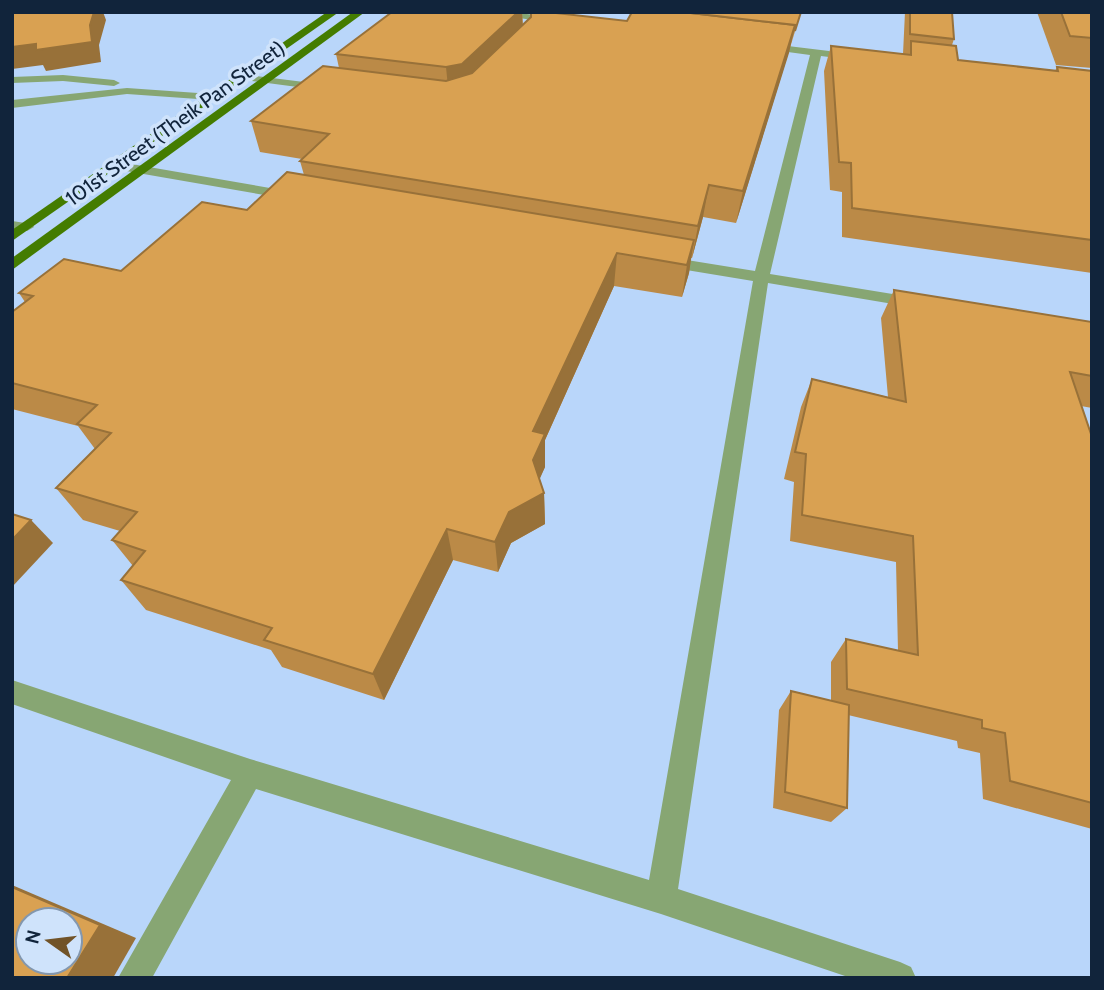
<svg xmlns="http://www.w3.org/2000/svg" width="1104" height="990" font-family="Cabin,sans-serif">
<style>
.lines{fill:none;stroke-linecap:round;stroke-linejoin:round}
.service{fill:#87a673;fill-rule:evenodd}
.minor{fill:#87a673;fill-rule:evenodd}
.primary{fill:#447c00;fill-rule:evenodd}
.wall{fill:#bb8a47}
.shaded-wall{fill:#987139}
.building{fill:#d9a152;stroke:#987139;stroke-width:2;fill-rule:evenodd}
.labels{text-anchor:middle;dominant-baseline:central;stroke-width:7;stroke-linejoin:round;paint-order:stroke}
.far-street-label{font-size:21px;fill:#11243b;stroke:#cfe3fb}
</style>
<rect width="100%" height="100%" fill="#b9d6fa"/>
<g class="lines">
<g class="service">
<path d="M 240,74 L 328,85 L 334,88 L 328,91 L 236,79 L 236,75 Z"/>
<path d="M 63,75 L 114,80 L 120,83 L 114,86 L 63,81 L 12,83 L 12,77 Z"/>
<path d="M 127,88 L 212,94 L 218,97 L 212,100 L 127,94 L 12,108 L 12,100 Z"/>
<path d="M 12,221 L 32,224 L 34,227 L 27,231 L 12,229 Z"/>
</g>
<g class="minor">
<path d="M 480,12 L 511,12 L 558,18 L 563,21 L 558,24 Z"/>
<path d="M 763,43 L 829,51 L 834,54 L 829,57 L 821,56 L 770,274 L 917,298 L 925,303 L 917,308 L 768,283 L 678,889 L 900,962 L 911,967 L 916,978 L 851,978 L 661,914 L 256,789 L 152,978 L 118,978 L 231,780 L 12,704 L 12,680 L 250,759 L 649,880 L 753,281 L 662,266 L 654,261 L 662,256 L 755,271 L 810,55 L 759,48 L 758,46 Z"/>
<path d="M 114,161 L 293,192 L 300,196 L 293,200 L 109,168 L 107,165 Z"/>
</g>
<g class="primary">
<path d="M 327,12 L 339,12 L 12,241 L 12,230 Z"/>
<path d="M 353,12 L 365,12 L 12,270 L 12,258 Z"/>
</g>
</g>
<g class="wall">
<path d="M 522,12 L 523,25 L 627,21 L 801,12 L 736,223 L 703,217 L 692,258 L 691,258 L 689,273 L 682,297 L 614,286 L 545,440 L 545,467 L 539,479 L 544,493 L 545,524 L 511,543 L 498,572 L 453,560 L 384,700 L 282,667 L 271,650 L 146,610 L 121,580 L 133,566 L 112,540 L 120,531 L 83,520 L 56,488 L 95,449 L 78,426 L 12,409 L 12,312 L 25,302 L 19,293 L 121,271 L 247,210 L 304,175 L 300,161 L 302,159 L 260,152 L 251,121 L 339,68 L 336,54 Z"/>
<path d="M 905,12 L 952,12 L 954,39 L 952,45 L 958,60 L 1055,71 L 1057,67 L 1092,71 L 1092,273 L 842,237 L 842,192 L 830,190 L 824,71 L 831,46 L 903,54 Z"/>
<path d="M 1037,12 L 1092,12 L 1092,68 L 1056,65 Z"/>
<path d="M 894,290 L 1092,322 L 1092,408 L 1081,406 L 1092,437 L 1092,829 L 983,799 L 980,753 L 958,748 L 957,741 L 848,715 L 847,808 L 831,822 L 773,808 L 779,710 L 791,691 L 831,701 L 831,662 L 846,639 L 898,651 L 896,562 L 790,541 L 794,482 L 784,479 L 801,407 L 812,379 L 888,397 L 881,318 Z"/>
</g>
<g class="shaded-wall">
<path d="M 94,12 L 103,12 L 106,20 L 99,45 L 101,62 L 46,71 L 43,65 L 12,69 L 12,47 L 90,25 Z"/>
<path d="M 518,12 L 522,12 L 523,36 L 449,97 L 446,67 Z"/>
<path d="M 795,25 L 789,53 L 736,223 L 743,191 Z"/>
<path d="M 709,185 L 703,217 L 692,258 L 698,226 Z"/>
<path d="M 694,240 L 689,273 L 682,297 L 687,265 Z"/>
<path d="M 617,253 L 614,286 L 545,440 L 545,467 L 534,492 L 533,431 Z"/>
<path d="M 544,493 L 545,524 L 511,543 L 498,572 L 495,542 L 509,512 Z"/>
<path d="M 31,520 L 53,543 L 12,587 L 12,540 Z"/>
<path d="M 447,529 L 453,560 L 384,700 L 373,674 Z"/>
<path d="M 12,885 L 136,938 L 113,978 L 67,978 L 12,887 Z"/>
</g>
<g class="building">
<path d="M 12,12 L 94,12 L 90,25 L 92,42 L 36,50 L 36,44 L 12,47 Z"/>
<path d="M 392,12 L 518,12 L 462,64 L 446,67 L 336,54 Z"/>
<path d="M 531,12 L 547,12 L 627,21 L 632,12 L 682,12 L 795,25 L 743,191 L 709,185 L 698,226 L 300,161 L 329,134 L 251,121 L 323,66 L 446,81 L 472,73 L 531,17 Z"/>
<path d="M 682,12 L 801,12 L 795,31 L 795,25 Z"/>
<path d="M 910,12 L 952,12 L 954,39 L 910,34 Z"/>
<path d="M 1061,12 L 1092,12 L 1092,38 L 1070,36 Z"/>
<path d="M 911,41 L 956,46 L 958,60 L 1058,71 L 1057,67 L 1092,71 L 1092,240 L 852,208 L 851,163 L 839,162 L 831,46 L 911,55 Z"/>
<path d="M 287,172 L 694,240 L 687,265 L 617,253 L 533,431 L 545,434 L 533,460 L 544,493 L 509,512 L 495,542 L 447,529 L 373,674 L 264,640 L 272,628 L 121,580 L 145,551 L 112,540 L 137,512 L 56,488 L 111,433 L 77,424 L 97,405 L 12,383 L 12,312 L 33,296 L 19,293 L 64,259 L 121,271 L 202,202 L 247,210 Z"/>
<path d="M 894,290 L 1092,322 L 1092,376 L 1070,372 L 1092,437 L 1092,803 L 1010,781 L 1005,733 L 982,728 L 982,720 L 847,689 L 846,639 L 918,655 L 913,536 L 802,515 L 806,454 L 795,452 L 812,379 L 906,402 Z"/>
<path d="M 12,514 L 31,520 L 12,540 Z"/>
<path d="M 791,691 L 849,705 L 847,808 L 785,792 Z"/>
<path d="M 12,887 L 100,925 L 67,978 L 12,978 ZM 28,920 L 70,920 L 70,962 L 28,962 Z"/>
</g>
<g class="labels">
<g class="far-street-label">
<text transform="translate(175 123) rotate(-36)">101st Street (Theik Pan Street)</text>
</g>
</g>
<rect width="1104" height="990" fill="none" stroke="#11243b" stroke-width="28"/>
<g transform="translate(49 941) rotate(284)"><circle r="33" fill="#cfe3fb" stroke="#8397ae" stroke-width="2"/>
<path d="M0-5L12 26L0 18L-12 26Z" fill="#715328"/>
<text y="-10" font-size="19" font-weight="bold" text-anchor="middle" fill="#11243b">N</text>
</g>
</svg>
